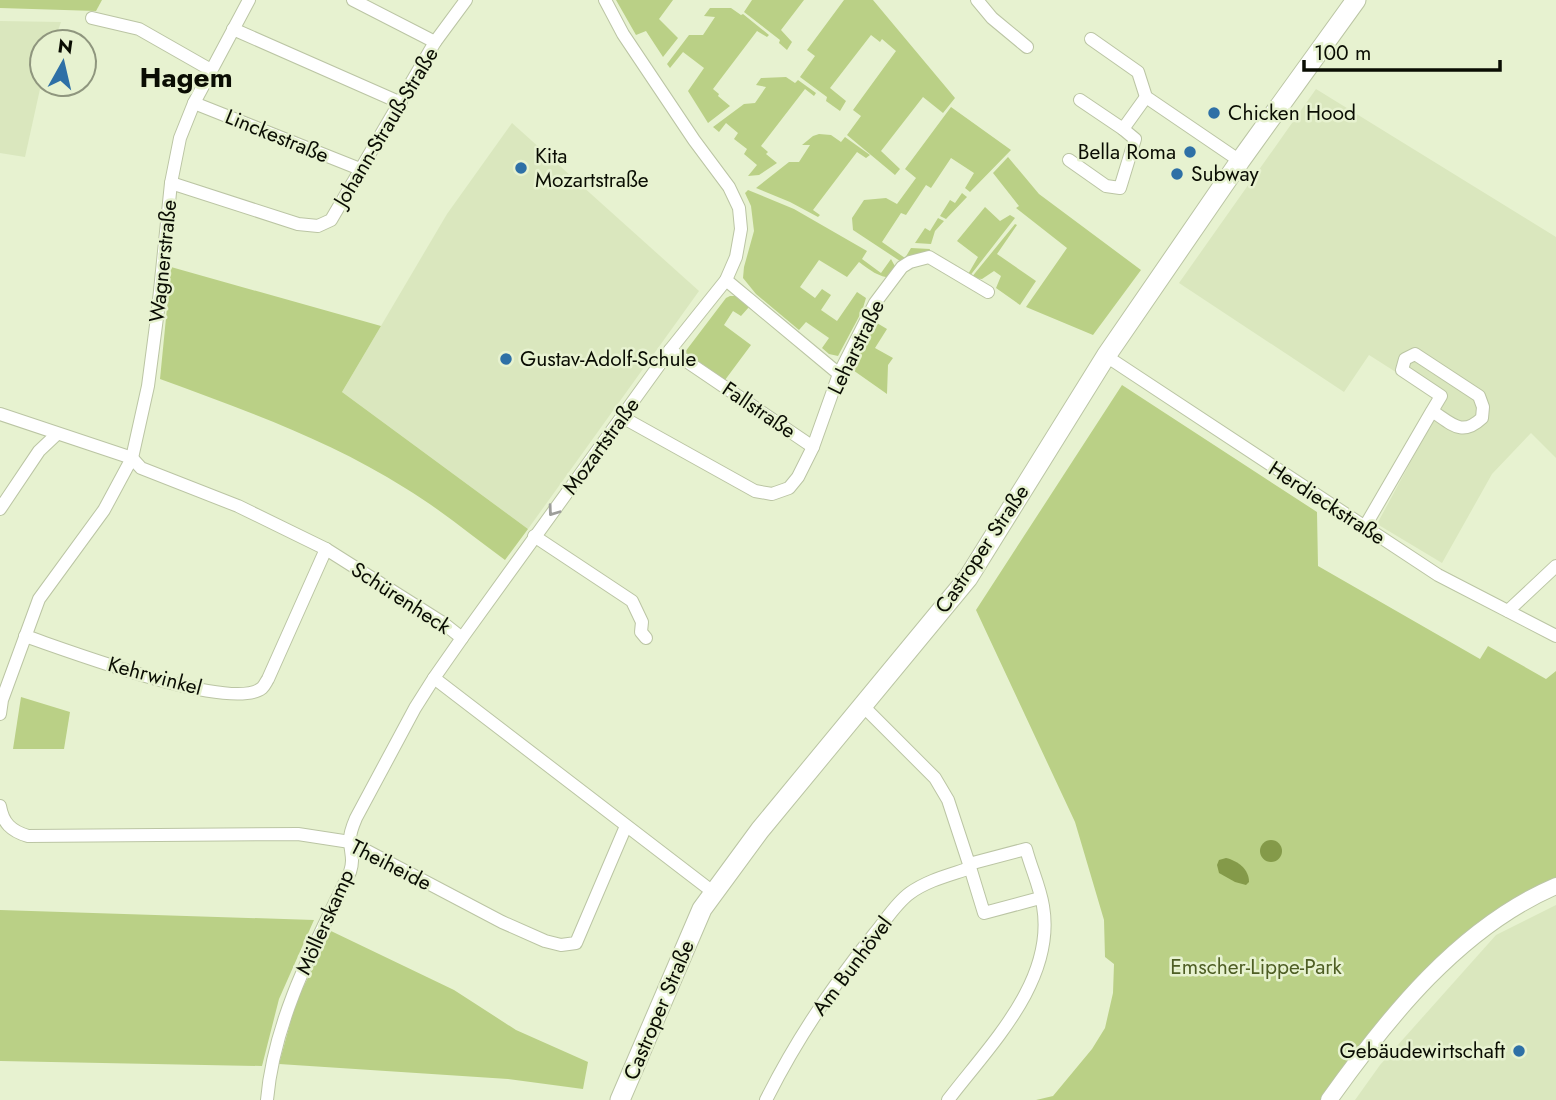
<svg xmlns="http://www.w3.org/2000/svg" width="1556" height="1100" font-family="Jost,sans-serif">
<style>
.built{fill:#dae7be}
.green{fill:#bad086}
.water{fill:#849a49}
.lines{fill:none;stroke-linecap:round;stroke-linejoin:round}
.minor-casing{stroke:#bbc5a4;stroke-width:14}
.tertiary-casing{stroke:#bbc5a4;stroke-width:18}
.primary-casing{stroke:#bbc5a4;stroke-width:21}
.minor{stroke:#fff;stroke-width:12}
.tertiary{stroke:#fff;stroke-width:16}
.primary{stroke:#fff;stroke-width:19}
.oneway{stroke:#9d9e9a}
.poi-dot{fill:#2e70a6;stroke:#e7f2d0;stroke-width:2.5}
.labels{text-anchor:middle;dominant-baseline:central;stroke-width:5;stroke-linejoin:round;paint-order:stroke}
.poi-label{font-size:21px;fill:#0a0d03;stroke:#e7f2d0;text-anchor:start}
.street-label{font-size:21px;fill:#0a0d03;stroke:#e7f2d0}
.park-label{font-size:21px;fill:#4e5e24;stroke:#e7f2d0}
.district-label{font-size:28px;font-weight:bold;fill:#0a0d03;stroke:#e7f2d0}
</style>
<rect width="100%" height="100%" fill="#e7f2d0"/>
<g class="built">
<path d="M 0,21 L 61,22 L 54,42 L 42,42 L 42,80 L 25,157 L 0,153 Z"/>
<path d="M 1316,89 L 1556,237 L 1556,458 L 1531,433 L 1492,474 L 1442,563 L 1377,524 L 1443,402 L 1369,355 L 1344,392 L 1179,283 Z"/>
<path d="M 512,123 L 699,291 L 528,529 L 342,392 L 447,214 Z"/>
<path d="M 1556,905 L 1556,1100 L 1355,1100 L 1380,1065 L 1496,935 Z"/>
</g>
<g class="green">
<path d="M 0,0 L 102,0 L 96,11 L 0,8 Z"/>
<path d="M 616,0 L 673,0 L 659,19 L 678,38 L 663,57 L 646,31 L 636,35 Z"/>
<path d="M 752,0 L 804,0 L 781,30 L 792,42 L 787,50 L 779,43 L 780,40 L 744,12 Z"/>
<path d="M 844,0 L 873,0 L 955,98 L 943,113 L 923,97 L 881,151 L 900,169 L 895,175 L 847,135 L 861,116 L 853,110 L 896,51 L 882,39 L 880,42 L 871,35 L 830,88 L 846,101 L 840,111 L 826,101 L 827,97 L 800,77 L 815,56 L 807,50 Z"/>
<path d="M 710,8 L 731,8 L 741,15 L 743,14 L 769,35 L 767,37 L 757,31 L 713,89 L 719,94 L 718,96 L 730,106 L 708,123 L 688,91 L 704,68 L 683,52 L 670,68 L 667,64 L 689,35 L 703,35 L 715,17 L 704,16 Z"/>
<path d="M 786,77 L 795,83 L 798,80 L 816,93 L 814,96 L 805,89 L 761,146 L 768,152 L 766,154 L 777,163 L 759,175 L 748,176 L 757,165 L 744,154 L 747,149 L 734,139 L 738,133 L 726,123 L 719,132 L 713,127 L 744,104 L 755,103 L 766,87 L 756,85 L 761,78 Z"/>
<path d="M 951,107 L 1011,150 L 970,192 L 965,188 L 974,173 L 951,158 L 931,188 L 926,185 L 906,215 L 901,213 L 882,242 L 905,258 L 911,248 L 930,249 L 929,252 L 903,263 L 853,230 L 852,218 L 864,200 L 886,198 L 897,204 L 916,178 L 905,169 Z"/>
<path d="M 819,134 L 831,135 L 841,142 L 845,137 L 870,155 L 866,158 L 857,152 L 813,210 L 820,215 L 818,217 L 790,202 L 756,188 L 789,162 L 799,162 L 810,145 L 802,145 L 813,136 Z"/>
<path d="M 1008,157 L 1039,194 L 1141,270 L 1093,335 L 1026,307 L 1067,248 L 1016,208 L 1019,206 L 993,173 Z"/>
<path d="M 748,190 L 794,209 L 867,251 L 862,259 L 881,273 L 891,259 L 897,270 L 892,278 C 878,277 870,270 859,262 L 847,277 L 819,260 L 800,287 L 815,298 L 822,289 L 831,295 L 821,310 L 837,321 L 857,292 L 866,298 L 862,311 L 838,356 L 829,354 L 822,348 L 829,338 L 806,322 L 799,330 L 756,294 L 743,278 L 744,267 L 754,231 L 751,206 L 745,193 Z"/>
<path d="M 962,193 L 967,197 L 946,219 L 940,216 L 950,200 L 955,203 Z"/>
<path d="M 985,207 L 1000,221 L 1010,215 L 1015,218 L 969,277 L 967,276 L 978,257 L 957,241 Z"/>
<path d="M 938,218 L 944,221 L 935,231 L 931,244 L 915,243 L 925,228 L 930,231 Z"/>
<path d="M 1015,224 L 1017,225 L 997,254 L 1036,281 L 1020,305 L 996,288 L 1001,276 L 994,271 L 982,279 L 971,278 Z"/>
<path d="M 171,267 L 381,326 L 342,392 L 528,529 L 505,560 C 472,536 440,509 405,488 C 329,440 244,410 160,379 Z"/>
<path d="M 730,296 L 736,296 L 749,307 L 741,316 L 733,311 L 724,325 L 751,345 L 725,380 L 685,352 L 726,298 Z"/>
<path d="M 872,320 L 887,329 L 875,348 L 893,358 L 888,365 L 887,394 L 850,368 L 860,342 Z"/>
<path d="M 1122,385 L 1317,512 L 1318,566 L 1480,659 L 1488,646 L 1546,679 L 1556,671 L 1556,884 L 1498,917 L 1362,1052 L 1320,1100 L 1036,1100 L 1053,1096 L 1092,1049 L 1105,1028 L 1113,993 L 1114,964 L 1105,957 L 1104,920 L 1075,822 L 976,610 Z"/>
<path d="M 21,697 L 70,712 L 64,749 L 13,749 Z"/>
<path d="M 0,910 L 314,920 L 279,999 L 262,1066 L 0,1061 Z"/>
<path d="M 331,931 L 454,990 L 516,1030 L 588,1062 L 583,1089 L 508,1079 L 279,1064 L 296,1002 Z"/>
</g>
<g class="water">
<circle cx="1271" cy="851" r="11"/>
<path d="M 1226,858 C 1238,861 1249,869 1249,882 L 1246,885 L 1235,882 L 1219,873 L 1217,865 L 1219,860 Z"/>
</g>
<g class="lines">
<g class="minor-casing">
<g id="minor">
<path d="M 353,0 L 435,42"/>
<path d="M 977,0 L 992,18 L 1027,47"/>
<path d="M 92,18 L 139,29 L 211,70"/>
<path d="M 233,29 L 401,103"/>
<path d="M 1091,39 L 1138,72 L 1146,97 L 1240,161"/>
<path d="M 1080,100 L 1123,129 L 1146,97"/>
<path d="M 194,103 L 360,169"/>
<path d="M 1069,160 L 1106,186 L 1120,188 L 1135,139 L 1123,129"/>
<path d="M 171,183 L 298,224 L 318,226 L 331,220 L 435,42 L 466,0"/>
<path d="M 726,280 L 839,374"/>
<path d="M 670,350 L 813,447"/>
<path d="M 1106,356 L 1438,575 L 1556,636"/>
<path d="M 0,414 L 132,458 L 141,468 L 238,506 L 326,549 L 443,623 L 462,638 L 434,678 L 713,892"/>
<path d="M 622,417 L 755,491 L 772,494 L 789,488 L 798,477 L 813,447 L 839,374 L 875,303 L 902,267 L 910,262 L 929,257 L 988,292"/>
<path d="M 0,509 L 39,451 L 57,434"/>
<path d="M 1364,528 L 1432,411 C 1452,424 1462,437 1482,418 L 1483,407 L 1479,396 L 1415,354 L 1405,359 L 1402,370 L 1441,396 L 1432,411"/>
<path d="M 534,536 L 632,601 L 642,622 L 641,632 L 646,638"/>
<path d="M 1508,611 L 1556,566"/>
<path d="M 25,636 C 64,649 231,713 262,688 C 265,685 266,682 268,679 L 326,549"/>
<path d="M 462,638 L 670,350 L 726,280 L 736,257 L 741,229 L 739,208 L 729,187 L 694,140 L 623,34 L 605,0"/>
<path d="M 863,706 L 935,778 L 948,800 L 969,864 L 1026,849 C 1031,868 1040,887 1043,906 C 1056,981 989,1046 948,1100"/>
<path d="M 0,714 L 2,700 L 39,599 L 104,510 L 132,458 L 148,386 L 158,310 L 171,183 L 180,138 L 194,103 L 249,0"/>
<path d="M 0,806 C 3,823 11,831 28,836 L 298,834 L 350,842 L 502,922 L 545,941 L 561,945 L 576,943 L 626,826"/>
<path d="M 969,864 L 984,913 L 1040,898"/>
<path d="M 267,1100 C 274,1019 315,944 350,872 C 354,860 351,854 350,842 C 349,834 353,825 356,818 L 415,708 L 434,678"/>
<path d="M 766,1100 C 796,1040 833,985 875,933 C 886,920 896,903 910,893 C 928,880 950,875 970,868"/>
</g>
</g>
<g class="tertiary-casing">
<path id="tertiary" d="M 1329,1100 C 1388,1017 1460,927 1556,886"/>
</g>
<g class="primary-casing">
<path id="primary" d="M 620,1100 L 702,909 L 760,830 L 968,578 L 1106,356 L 1240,161 L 1356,0"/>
</g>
<use href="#minor" class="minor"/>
<use href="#tertiary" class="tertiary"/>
<use href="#primary" class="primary"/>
</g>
<defs><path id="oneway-chevron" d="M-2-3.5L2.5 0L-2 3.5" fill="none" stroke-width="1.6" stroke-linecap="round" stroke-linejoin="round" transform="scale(1.75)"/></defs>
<use class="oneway" href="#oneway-chevron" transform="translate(553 511) rotate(126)"/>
<g class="poi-dot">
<circle cx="1214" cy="113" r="7"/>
<circle cx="1190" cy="152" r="7"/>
<circle cx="521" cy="168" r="7"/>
<circle cx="1177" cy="174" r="7"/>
<circle cx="506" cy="359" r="7"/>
<circle cx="1519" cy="1051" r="7"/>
</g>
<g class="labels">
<g class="poi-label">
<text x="1228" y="113">Chicken Hood</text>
<text x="1176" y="152" text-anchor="end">Bella Roma</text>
<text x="535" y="156">Kita<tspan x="535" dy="24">Mozartstraße</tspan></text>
<text x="1191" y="174">Subway</text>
<text x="520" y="359">Gustav-Adolf-Schule</text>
<text x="1505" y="1051" text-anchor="end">Gebäudewirtschaft</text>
</g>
<g class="street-label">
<text transform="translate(386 127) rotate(-59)">Johann-Strauß-Straße</text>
<text transform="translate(277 136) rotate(22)">Linckestraße</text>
<text transform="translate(163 261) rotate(-84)">Wagnerstraße</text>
<text transform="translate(856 347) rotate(-64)">Leharstraße</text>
<text transform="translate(759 410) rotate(34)">Fallstraße</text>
<text transform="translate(601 446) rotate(-54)">Mozartstraße</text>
<text transform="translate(1327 503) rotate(33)">Herdieckstraße</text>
<text transform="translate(982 549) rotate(-56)">Castroper Straße</text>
<text transform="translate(401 598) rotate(33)">Schürenheck</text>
<text transform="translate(155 676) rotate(15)">Kehrwinkel</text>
<text transform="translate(391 865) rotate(27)">Theiheide</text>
<text transform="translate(325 922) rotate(-66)">Möllerskamp</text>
<text transform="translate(852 966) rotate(-53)">Am Bunhövel</text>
<text transform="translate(659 1010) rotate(-67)">Castroper Straße</text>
</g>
<g class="park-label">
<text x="1256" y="967">Emscher-Lippe-Park</text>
</g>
<g class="district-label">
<text x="186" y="77">Hagem</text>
</g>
</g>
<g transform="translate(63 63) rotate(8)"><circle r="33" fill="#e7f2d0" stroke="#8f967e" stroke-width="2"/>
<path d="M0-5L12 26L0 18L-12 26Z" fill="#2e70a6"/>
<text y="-10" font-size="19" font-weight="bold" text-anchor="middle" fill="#0a0d03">N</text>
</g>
<path d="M1304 60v10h196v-10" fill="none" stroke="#0a0d03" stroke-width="3.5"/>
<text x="1314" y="60" font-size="21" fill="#0a0d03" stroke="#e7f2d0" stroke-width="5" paint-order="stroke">100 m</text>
</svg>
